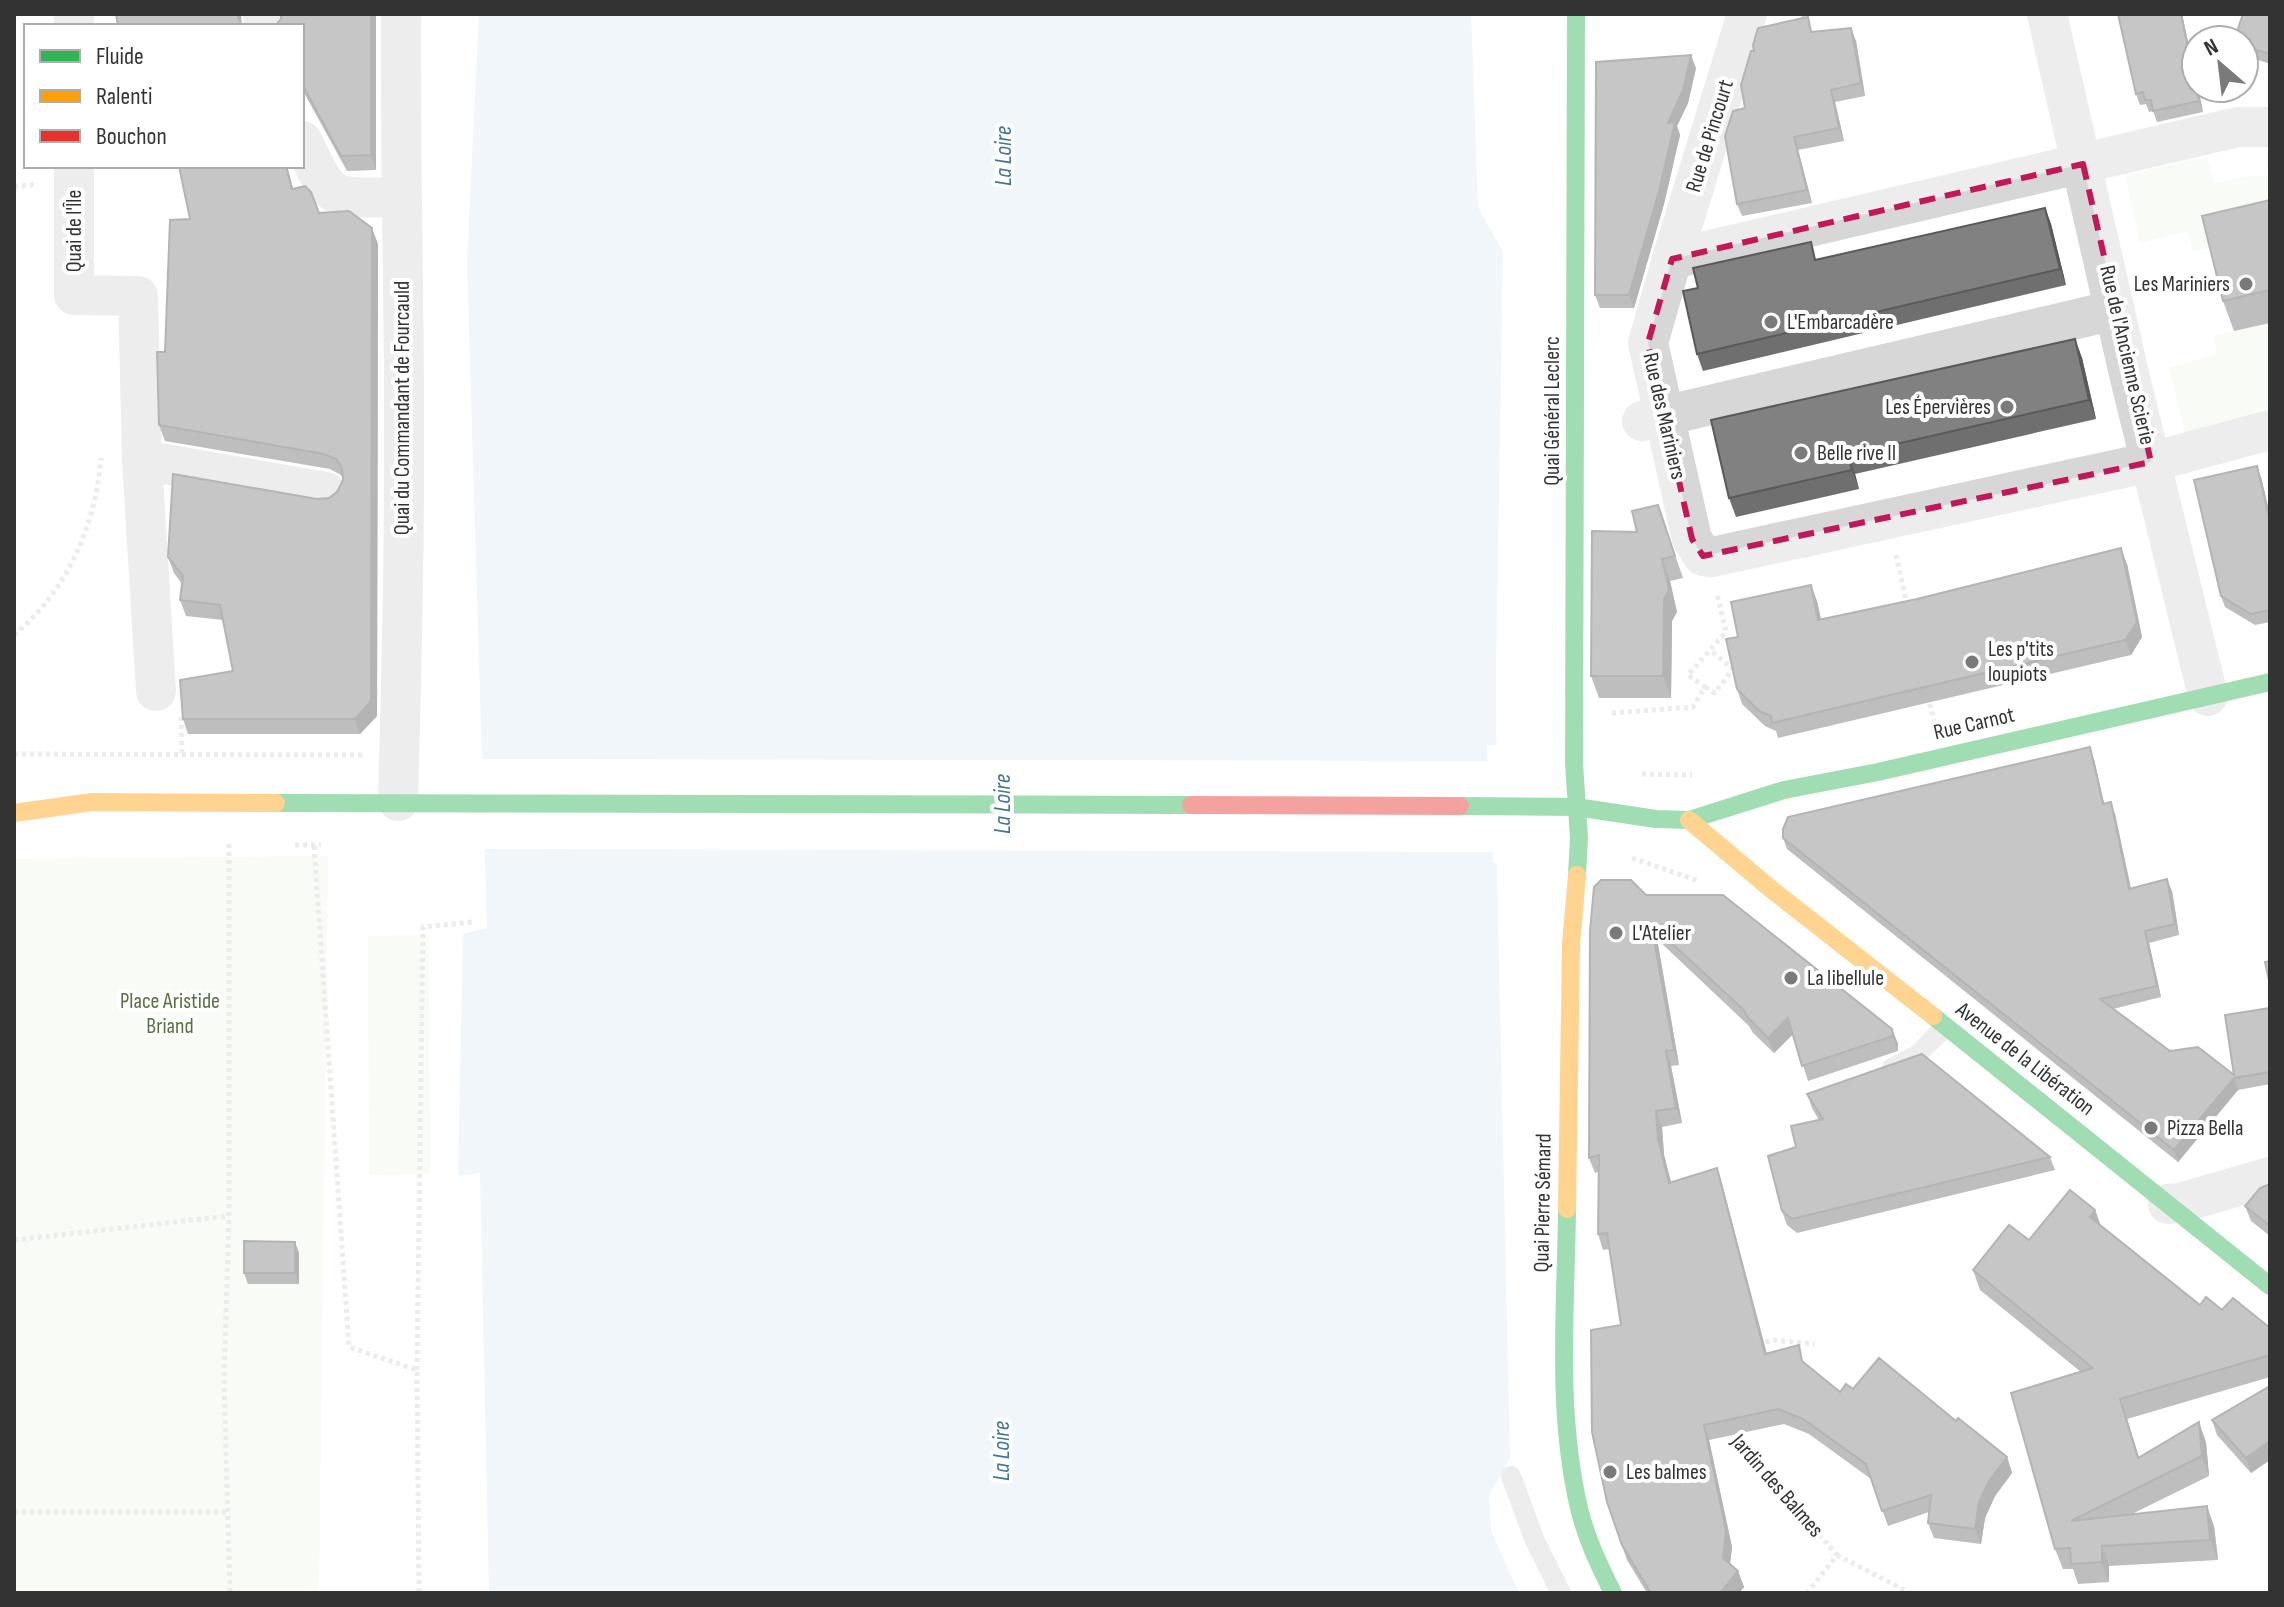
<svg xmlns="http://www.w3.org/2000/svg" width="2284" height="1607" font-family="'Sofia Sans Condensed',sans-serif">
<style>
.green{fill:#f1f5ed}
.water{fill:#ddebf3}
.pier{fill:#fff}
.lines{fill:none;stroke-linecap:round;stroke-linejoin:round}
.path{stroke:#d6d6d6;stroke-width:5;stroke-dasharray:4 4;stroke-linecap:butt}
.lane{stroke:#d7d7d7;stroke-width:20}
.street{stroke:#d7d7d7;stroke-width:40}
.fast{stroke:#30b455;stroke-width:18}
.slow{stroke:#ff9f0a;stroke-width:18}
.jam{stroke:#e5322d;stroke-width:18}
.wall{fill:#6f6f6f}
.shaded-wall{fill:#5a5a5a}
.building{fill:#818181;stroke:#5a5a5a;stroke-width:2}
.marked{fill:none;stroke:#c2185b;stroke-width:6;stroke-dasharray:16 10;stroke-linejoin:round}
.poi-dot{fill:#7a7a7a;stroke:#fff;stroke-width:3}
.labels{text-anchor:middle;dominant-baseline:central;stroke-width:8;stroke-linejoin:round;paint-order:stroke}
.street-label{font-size:22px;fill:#333;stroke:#fff}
.poi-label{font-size:22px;fill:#333;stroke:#fff;text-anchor:start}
.park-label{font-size:22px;fill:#56703f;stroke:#fff}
.water-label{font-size:24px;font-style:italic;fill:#3f7597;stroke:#fff}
</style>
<rect width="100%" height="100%" fill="#fff"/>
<g class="green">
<path d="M 2207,157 L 2214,184 L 2242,177 L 2270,175 L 2270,233 L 2193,252 L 2187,231 L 2140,243 L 2125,175 Z"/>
<path d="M 2270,323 L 2270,416 L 2186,437 L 2169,368 L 2217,354 L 2213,336 Z"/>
<path d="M 328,856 L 319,1593 L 14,1593 L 14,859 Z"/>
<path d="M 429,935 L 430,1174 L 369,1175 L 368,936 Z"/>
</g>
<path class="water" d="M 479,14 L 1471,14 L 1478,207 L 1503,252 L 1496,675 L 1497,872 L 1510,1458 L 1489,1495 L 1491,1531 L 1519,1593 L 489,1593 L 480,1173 L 458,1176 L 463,934 L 487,928 L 467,262 Z"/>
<path class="pier" d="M 1487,745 L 1500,745 L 1501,864 L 1493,863 L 1493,852 L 481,849 L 478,759 L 1487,761 Z"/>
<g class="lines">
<g class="path">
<path d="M 14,187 L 38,184"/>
<path d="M 1896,555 L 1907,604"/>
<path d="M 14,635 C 67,591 96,525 101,458"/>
<path d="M 1705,687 L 1715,693 L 1733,669 L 1710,650"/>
<path d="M 1928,696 L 1934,721"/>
<path d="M 1612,713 L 1693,707 L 1705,687 L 1688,675 L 1726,632 L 1717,594"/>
<path d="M 181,717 L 182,754"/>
<path d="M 14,754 L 365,755"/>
<path d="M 1642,774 L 1692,775"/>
<path d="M 229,844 L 229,1216 L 224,1378 L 230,1593"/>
<path d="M 295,845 L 321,845"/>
<path d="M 314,846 L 349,1347 L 417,1370 L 419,1593"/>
<path d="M 1632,858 L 1699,881"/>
<path d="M 14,1240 L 229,1216"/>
<path d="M 1758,1345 L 1772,1340 L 1815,1344"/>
<path d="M 417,1370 L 423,927 L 472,922"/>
<path d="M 1730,1432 L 1837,1555 L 1807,1593"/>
<path d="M 14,1512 L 229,1512"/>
<path d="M 1837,1555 L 1910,1593"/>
</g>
<g class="lane">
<path d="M 1892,1068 L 1917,1055 L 1945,1027"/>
<path d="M 1511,1476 L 1535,1541 L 1561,1593"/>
</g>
<g class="street">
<path d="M 74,14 L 74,26"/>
<path d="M 263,14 L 265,26"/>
<path d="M 2047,14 L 2129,374 L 2208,696"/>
<path d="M 2270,127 L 2238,127 L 1672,259 L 1648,343 L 1692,539 L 1703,556 L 1712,557 L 2151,462 L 2270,430"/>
<path d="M 302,141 C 310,155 318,179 331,190 C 347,202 381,196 400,197"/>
<path d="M 74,166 L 74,295 L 138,296 L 142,460 L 326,492"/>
<path d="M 1672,259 L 1747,14"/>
<path d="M 1642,421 L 2115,310"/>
<path d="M 142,460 L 156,691"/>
<path d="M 398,801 C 401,692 404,583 404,474 C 405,321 400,167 401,14"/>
<path d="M 2168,1204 L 2180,1203 L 2270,1177"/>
</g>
<g class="fast">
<path d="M 1576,14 L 1574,763 L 1579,838 L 1577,875"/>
<path d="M 276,803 L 1191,805"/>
<path d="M 1460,806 L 1576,807 L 1656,819 L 1689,820 L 1784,790 L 1878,772 L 2270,682"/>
<path d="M 1933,1016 L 2270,1286"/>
<path d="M 1567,1209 C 1566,1309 1556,1410 1579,1508 C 1586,1538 1599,1565 1613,1593"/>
</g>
<g class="slow">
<path d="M 14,813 L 92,802 L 276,803"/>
<path d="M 1689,820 L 1771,889 L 1933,1016"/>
<path d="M 1567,1209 L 1571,945 L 1577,875"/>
</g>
<path class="jam" d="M 1191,805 L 1460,806"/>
</g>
<g class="wall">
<path d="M 281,14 L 376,14 L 376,170 L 347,171 L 302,89 L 302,26 L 281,19 Z"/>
<path d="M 1801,14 L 1816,14 L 1802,17 Z"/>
<path d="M 2118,14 L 2182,14 L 2196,80 L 2196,88 L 2198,88 L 2203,112 L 2157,122 L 2153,111 L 2149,112 L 2146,104 L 2140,105 L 2136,94 Z"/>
<path d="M 2270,14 L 2270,64 L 2244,55 L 2244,40 Z"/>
<path d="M 1813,32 L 1856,41 L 1865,96 L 1835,102 L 1844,141 L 1798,150 L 1812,203 L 1742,216 L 1737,204 L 1745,108 Z"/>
<path d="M 1696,68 L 1688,103 L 1677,126 L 1680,135 L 1664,204 L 1634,308 L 1600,308 L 1595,295 Z"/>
<path d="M 179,166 L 287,166 L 293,189 L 319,213 L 378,244 L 377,716 L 360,734 L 188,734 L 183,719 L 233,671 L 223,620 L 186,616 L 180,600 L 182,584 L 174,573 L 168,557 L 317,499 L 329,498 L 337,492 L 343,480 L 341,475 L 330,469 L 165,441 L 159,425 L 165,352 L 190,219 Z"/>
<path d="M 2270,200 L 2270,323 L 2234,331 L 2223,301 Z"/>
<path d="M 2045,208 L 2051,224 L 2066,285 L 1703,371 L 1697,354 L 1698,288 Z"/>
<path d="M 2075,339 L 2082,358 L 2096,419 L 1855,474 L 1859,489 L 1736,517 L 1729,498 Z"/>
<path d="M 2261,477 L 2270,515 L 2270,622 L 2255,625 L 2225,607 L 2221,596 Z"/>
<path d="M 1658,505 L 1683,578 L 1670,581 L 1677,612 L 1672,621 L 1671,698 L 1599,698 L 1591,676 L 1637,532 Z"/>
<path d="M 2127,564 L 2142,637 L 2131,655 L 1778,738 L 1776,731 L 1765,726 L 1742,704 L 1737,689 L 1738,637 L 1817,601 L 1821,619 Z"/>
<path d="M 2094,759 L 2104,804 L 2115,814 L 2131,888 L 2172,891 L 2179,935 L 2149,943 L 2161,997 L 2113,1009 L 2170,1051 L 2234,1075 L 2270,1008 L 2270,1084 L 2238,1090 L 2178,1162 L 1787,849 L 1783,838 Z"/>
<path d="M 1646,895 L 1892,1029 L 1898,1044 L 1898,1051 L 1808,1081 L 1793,1034 L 1774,1053 L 1753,1033 L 1749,1026 L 1657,939 L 1679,1065 L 1671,1066 L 1682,1123 L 1662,1127 L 1664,1155 L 1671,1182 L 1717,1168 L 1722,1184 L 1766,1353 L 1805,1363 L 1840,1392 L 1853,1389 L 1956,1421 L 2007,1457 L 2012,1473 L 1995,1496 L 1985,1518 L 1981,1544 L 1934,1538 L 1928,1523 L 1929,1512 L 1888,1526 L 1871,1479 L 1809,1434 L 1784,1424 L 1709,1440 L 1732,1547 L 1730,1564 L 1738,1571 L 1744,1587 L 1739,1593 L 1647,1593 L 1627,1560 L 1607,1502 L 1621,1325 L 1609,1249 L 1603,1250 L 1598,1234 L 1598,1172 L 1595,1173 L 1589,1158 Z"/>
<path d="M 1807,1094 L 2050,1157 L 2055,1170 L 1797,1233 L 1787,1225 L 1782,1211 L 1796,1147 L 1819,1120 L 1812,1108 Z"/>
<path d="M 2270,1184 L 2270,1236 L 2251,1221 L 2245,1206 Z"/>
<path d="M 2095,1210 L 2101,1226 L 2200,1305 L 2222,1310 L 2270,1328 L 2270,1377 L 2127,1419 L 2139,1457 L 2206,1442 L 2209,1476 L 2132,1514 L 2214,1526 L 2218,1560 L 2109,1566 L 2109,1582 L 2078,1584 L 2073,1569 L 2063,1569 L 2055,1549 L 2081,1372 L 1980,1290 L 1973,1270 L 2029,1240 Z"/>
<path d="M 299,1253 L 299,1284 L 248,1284 L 244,1273 Z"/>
<path d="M 2270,1386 L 2270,1460 L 2251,1473 L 2217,1435 L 2212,1420 Z"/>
</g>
<g class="shaded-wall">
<path d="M 237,14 L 241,14 L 242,26 Z"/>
<path d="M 371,14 L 376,14 L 376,170 L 371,155 Z"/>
<path d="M 2181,14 L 2182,14 L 2196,80 L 2196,88 Z"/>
<path d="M 1851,28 L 1856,41 L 1865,96 L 1861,83 Z"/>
<path d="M 1691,55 L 1696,68 L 1688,103 L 1677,126 L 1680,135 L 1664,204 L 1634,308 L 1629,295 L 1668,123 Z"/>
<path d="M 2196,88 L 2198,88 L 2203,112 L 2199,101 Z"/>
<path d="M 1831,90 L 1835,102 L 1844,141 L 1839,128 Z"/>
<path d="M 1794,137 L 1798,150 L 1812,203 L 1807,190 Z"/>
<path d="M 286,166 L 287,166 L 297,205 L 292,189 Z"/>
<path d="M 2045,208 L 2051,224 L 2066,285 L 2060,269 Z"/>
<path d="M 372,228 L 378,244 L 377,716 L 360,734 L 355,719 Z"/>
<path d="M 2075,339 L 2082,358 L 2096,419 L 2089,400 Z"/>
<path d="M 1848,455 L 1855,474 L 1859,489 L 1852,470 Z"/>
<path d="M 2257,466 L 2261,477 L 2270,515 L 2270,522 Z"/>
<path d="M 2121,548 L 2127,564 L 2142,637 L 2131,655 L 2125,640 Z"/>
<path d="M 1662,559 L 1670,581 L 1677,612 L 1672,621 L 1671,698 L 1663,676 Z"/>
<path d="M 1811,585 L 1817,601 L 1824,635 L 1818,620 Z"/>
<path d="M 2090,747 L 2094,759 L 2107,816 L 2103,804 Z"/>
<path d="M 2111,802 L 2115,814 L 2133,900 L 2129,889 Z"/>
<path d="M 2167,879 L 2172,891 L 2179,935 L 2175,924 Z"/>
<path d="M 1651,924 L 1657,939 L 1679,1065 L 1674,1050 Z"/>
<path d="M 2145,931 L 2149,943 L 2161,997 L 2157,986 Z"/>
<path d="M 1788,1018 L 1794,1033 L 1774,1053 L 1768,1038 Z"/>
<path d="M 1892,1029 L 1898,1044 L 1898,1051 L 1893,1036 Z"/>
<path d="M 1666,1051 L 1671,1066 L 1682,1123 L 1676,1108 Z"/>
<path d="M 2234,1078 L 2238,1090 L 2178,1162 L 2174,1150 Z"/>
<path d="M 1656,1111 L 1662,1127 L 1664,1155 L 1675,1198 L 1669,1183 L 1658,1139 Z"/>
<path d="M 1717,1168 L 1722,1184 L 1771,1369 L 1765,1354 Z"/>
<path d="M 2095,1210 L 2102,1230 L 2090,1217 Z"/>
<path d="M 295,1242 L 299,1253 L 299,1284 L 295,1273 Z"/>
<path d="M 2120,1399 L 2127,1419 L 2145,1478 L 2138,1458 Z"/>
<path d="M 2199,1422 L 2206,1442 L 2209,1476 L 2202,1456 Z"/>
<path d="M 1704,1425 L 1709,1440 L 1732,1547 L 1729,1573 L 1723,1558 Z"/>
<path d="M 2270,1441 L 2270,1460 L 2251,1473 L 2246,1458 Z"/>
<path d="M 2007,1457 L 2012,1473 L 1995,1496 L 1985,1518 L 1981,1544 L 1975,1529 L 1979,1502 L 1989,1481 Z"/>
<path d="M 2207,1506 L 2214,1526 L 2218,1560 L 2210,1540 Z"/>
<path d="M 2102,1546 L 2109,1566 L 2109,1582 L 2102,1562 Z"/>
<path d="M 1738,1571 L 1744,1587 L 1739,1593 L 1720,1593 Z"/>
</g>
<g class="building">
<path d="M 116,14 L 237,14 L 241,25 L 243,26 L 118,26 Z"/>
<path d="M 281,14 L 371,14 L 371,155 L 341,156 L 302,84 L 302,26 L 275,26 L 281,19 Z"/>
<path d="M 2118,14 L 2181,14 L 2199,101 L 2153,111 L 2151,100 L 2145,100 L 2143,92 L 2136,94 Z"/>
<path d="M 2243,14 L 2270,14 L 2270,54 L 2244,46 L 2244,40 L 2234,40 Z"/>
<path d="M 1808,17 L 1811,32 L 1851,28 L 1861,83 L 1831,90 L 1839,128 L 1794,137 L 1807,190 L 1737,204 L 1725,136 L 1733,111 L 1745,108 L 1741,85 L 1751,51 L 1754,51 L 1753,45 L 1758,28 Z"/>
<path d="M 1691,55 L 1683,90 L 1668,123 L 1675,122 L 1659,191 L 1629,295 L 1595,295 L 1596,62 Z"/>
<path d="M 179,166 L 286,166 L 292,189 L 305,186 L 311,192 L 319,213 L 349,211 L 372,228 L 371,701 L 355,719 L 183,719 L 180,680 L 233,671 L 220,605 L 180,600 L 183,576 L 168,557 L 173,474 L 317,499 L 329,498 L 337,492 L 343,480 L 342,468 L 336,459 L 324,454 L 159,425 L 157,352 L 165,352 L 170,220 L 190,219 Z"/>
<path d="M 2270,200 L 2270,290 L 2223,301 L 2202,216 Z"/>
<path d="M 2045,208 L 2060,269 L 1697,354 L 1683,291 L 1698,288 L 1693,268 L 1811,242 L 1815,260 Z"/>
<path d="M 2075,339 L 2089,400 L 1848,455 L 1852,470 L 1729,498 L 1711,420 Z"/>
<path d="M 2257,466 L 2270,522 L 2270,610 L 2251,614 L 2221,596 L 2194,480 Z"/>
<path d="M 1658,505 L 1675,556 L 1662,559 L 1669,590 L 1664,599 L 1663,676 L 1591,676 L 1592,531 L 1637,532 L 1632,511 Z"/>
<path d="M 2121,548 L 2137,622 L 2125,640 L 1772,723 L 1771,716 L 1759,711 L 1737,689 L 1726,639 L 1738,637 L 1731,602 L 1811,585 L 1818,620 L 1917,599 Z"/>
<path d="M 2090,747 L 2103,804 L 2111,802 L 2129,889 L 2167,879 L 2175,924 L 2145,931 L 2157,986 L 2100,999 L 2170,1051 L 2198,1047 L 2234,1075 L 2225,1015 L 2270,1008 L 2270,1072 L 2234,1078 L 2174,1150 L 1783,838 L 1783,829 L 1788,817 Z"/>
<path d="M 1601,880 L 1631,880 L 1646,895 L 1723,895 L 1892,1029 L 1893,1036 L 1802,1066 L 1788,1018 L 1768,1038 L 1748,1018 L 1744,1010 L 1651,924 L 1674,1050 L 1666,1051 L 1676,1108 L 1656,1111 L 1658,1139 L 1669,1183 L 1717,1168 L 1765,1354 L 1799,1345 L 1802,1361 L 1840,1392 L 1846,1384 L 1853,1389 L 1879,1358 L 1956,1421 L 1958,1418 L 2007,1457 L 1989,1481 L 1979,1502 L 1975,1529 L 1928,1523 L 1931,1495 L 1882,1511 L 1866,1464 L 1803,1419 L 1778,1409 L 1704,1425 L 1726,1531 L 1723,1558 L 1738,1571 L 1720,1593 L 1651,1593 L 1622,1545 L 1607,1502 L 1592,1432 L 1591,1330 L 1621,1325 L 1607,1233 L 1598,1234 L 1599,1155 L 1589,1158 L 1590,931 L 1594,887 Z"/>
<path d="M 2270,961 L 2270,985 L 2265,962 Z"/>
<path d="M 1922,1054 L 2050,1157 L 1792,1219 L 1782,1211 L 1768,1156 L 1796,1147 L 1791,1126 L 1823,1119 L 1807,1094 Z"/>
<path d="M 2270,1184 L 2270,1226 L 2245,1206 L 2260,1188 Z"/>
<path d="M 2070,1190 L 2095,1210 L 2090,1217 L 2200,1305 L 2206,1297 L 2222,1310 L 2233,1298 L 2270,1328 L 2270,1355 L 2120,1399 L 2138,1458 L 2199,1422 L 2202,1456 L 2071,1521 L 2207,1506 L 2210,1540 L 2102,1546 L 2102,1562 L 2071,1564 L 2070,1548 L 2055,1549 L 2011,1393 L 2093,1368 L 1973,1270 L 2009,1225 L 2029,1240 Z"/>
<path d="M 244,1241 L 295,1242 L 295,1273 L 244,1273 Z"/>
<path d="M 2270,1386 L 2270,1441 L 2246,1458 L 2212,1420 Z"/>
</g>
<path d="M0 0H2284V1607H0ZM 2083,164 L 2151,462 L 1703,556 L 1692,539 L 1648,343 L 1672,259 Z" fill="#fff" fill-opacity=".55" fill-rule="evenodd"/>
<path class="marked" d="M 2083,164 L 2151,462 L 1703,556 L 1692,539 L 1648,343 L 1672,259 Z"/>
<g class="poi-dot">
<circle cx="2246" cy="284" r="8"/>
<circle cx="1771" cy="322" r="8"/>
<circle cx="2007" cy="407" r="8"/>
<circle cx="1801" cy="453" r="8"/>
<circle cx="1972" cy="662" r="8"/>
<circle cx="1616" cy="933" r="8"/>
<circle cx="1791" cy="978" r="8"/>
<circle cx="2151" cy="1128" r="8"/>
<circle cx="1610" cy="1472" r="8"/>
</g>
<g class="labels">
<g class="street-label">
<text transform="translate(1710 136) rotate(-73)">Rue de Pincourt</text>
<text transform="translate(74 231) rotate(-90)">Quai de l'Île</text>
<text transform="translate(2127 355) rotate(77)">Rue de l'Ancienne Scierie</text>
<text transform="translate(402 408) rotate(-90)">Quai du Commandant de Fourcauld</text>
<text transform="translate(1552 411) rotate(-90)">Quai Général Leclerc</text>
<text transform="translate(1664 416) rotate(77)">Rue des Mariniers</text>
<text transform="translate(1974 724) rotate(-13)">Rue Carnot</text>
<text transform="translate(2025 1059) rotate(38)">Avenue de la Libération</text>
<text transform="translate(1543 1203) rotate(-89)">Quai Pierre Sémard</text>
<text transform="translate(1777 1486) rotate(49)">Jardin des Balmes</text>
</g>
<g class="poi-label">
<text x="2230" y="284" text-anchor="end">Les Mariniers</text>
<text x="1787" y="322">L'Embarcadère</text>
<text x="1991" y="407" text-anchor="end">Les Épervières</text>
<text x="1817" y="453">Belle rive II</text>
<text x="1988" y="649">Les p'tits<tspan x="1988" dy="25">loupiots</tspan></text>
<text x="1632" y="933">L'Atelier</text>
<text x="1807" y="978">La libellule</text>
<text x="2167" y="1128">Pizza Bella</text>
<text x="1626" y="1472">Les balmes</text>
</g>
<g class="park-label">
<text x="170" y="1001">Place Aristide<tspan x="170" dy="25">Briand</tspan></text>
</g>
<g class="water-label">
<text transform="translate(1003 156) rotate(-90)">La Loire</text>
<text transform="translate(1002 804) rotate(-90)">La Loire</text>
<text transform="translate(1001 1451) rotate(-90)">La Loire</text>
</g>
</g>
<rect width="2284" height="1607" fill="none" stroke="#333333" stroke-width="32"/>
<rect x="24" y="24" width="280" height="144" fill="#ffffff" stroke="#adadad" stroke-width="2"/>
<rect x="40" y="50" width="40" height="12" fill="#30b455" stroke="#adadad" stroke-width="2"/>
<text x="96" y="64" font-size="24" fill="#333333">Fluide</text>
<rect x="40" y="90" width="40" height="12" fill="#ff9f0a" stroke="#adadad" stroke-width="2"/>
<text x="96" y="104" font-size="24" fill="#333333">Ralenti</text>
<rect x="40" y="130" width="40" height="12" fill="#e5322d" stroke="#adadad" stroke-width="2"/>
<text x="96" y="144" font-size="24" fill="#333333">Bouchon</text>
<g transform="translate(2220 64) rotate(332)"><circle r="38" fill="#ffffff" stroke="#adadad" stroke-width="2"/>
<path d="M0-6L14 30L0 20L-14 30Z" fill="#7a7a7a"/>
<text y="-12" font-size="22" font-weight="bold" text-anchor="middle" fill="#333333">N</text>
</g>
</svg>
